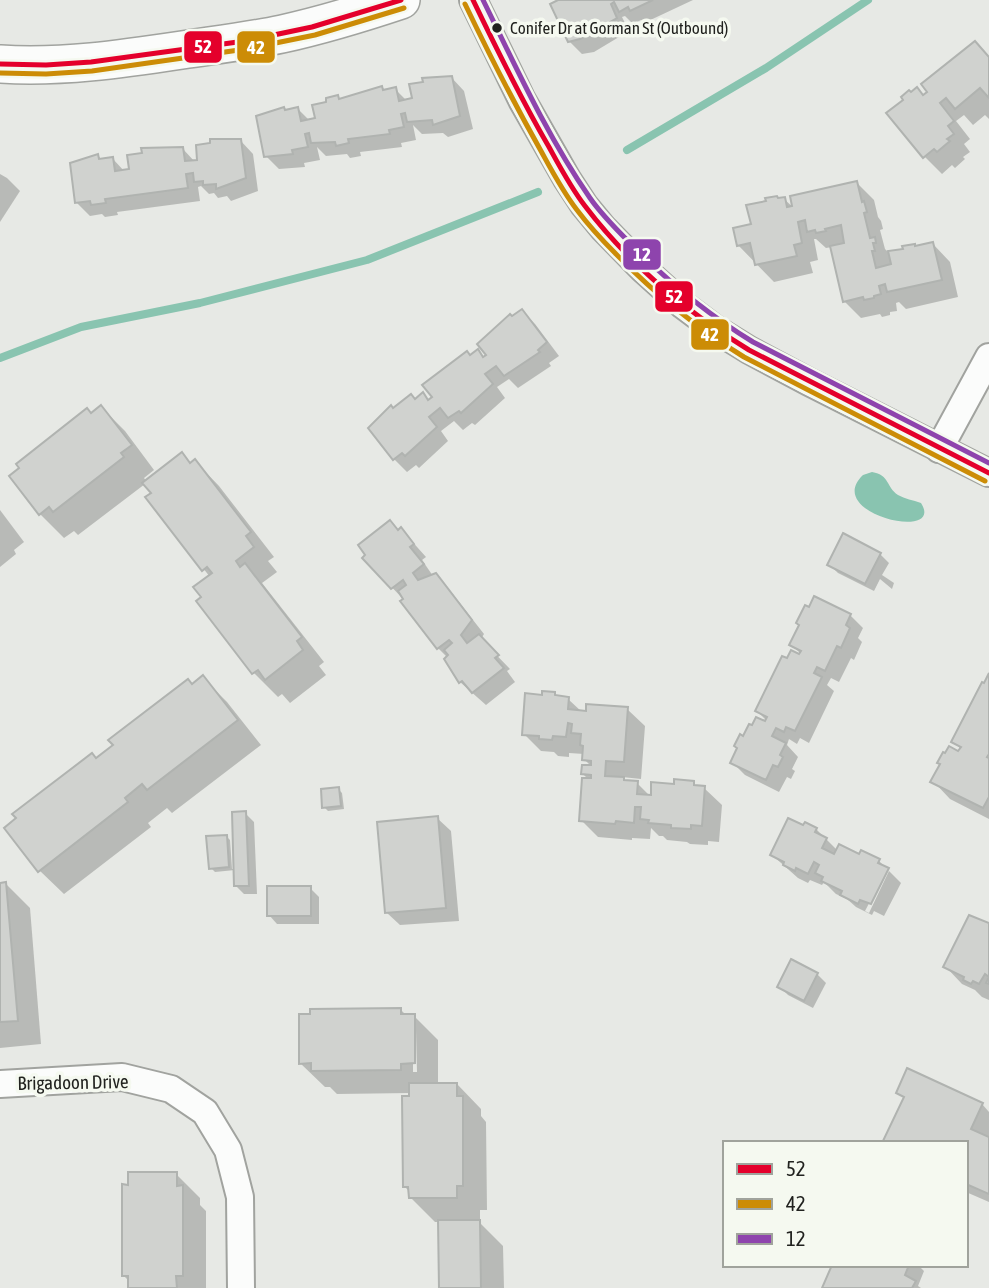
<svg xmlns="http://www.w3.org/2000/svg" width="989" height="1288" font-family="'Asap Condensed',sans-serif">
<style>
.water{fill:#89c4b0}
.shadow{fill:#0003;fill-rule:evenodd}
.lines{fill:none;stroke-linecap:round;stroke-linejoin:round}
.stream{stroke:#89c4b0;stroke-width:8}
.building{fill:#d0d2cf;stroke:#b0b3b0;stroke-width:2}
.minor-casing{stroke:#a1a39f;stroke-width:30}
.secondary-casing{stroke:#a1a39f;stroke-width:40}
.minor{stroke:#fbfcfb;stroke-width:26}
.secondary{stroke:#fbfcfb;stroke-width:37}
.bus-1-casing{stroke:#f5f9f0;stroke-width:10}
.bus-2-casing{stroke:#f5f9f0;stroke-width:10}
.bus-3-casing{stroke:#f5f9f0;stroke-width:10}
.bus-1{stroke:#e4002b;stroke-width:5}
.bus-2{stroke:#cc8c06;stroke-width:5}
.bus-3{stroke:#8e44ad;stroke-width:5}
.bus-dot{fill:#21221f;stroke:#f5f9f0;stroke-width:2.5}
.labels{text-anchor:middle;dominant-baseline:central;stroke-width:7;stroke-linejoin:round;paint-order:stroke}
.bus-label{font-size:17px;fill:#21221f;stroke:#f5f9f0;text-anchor:start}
.street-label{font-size:19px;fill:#21221f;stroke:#f5f9f0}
.line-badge{stroke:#f5f9f0;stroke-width:2.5}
.badge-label{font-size:19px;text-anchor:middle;font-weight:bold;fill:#fff}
</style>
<rect width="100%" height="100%" fill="#e7e9e5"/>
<path class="water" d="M 872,472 C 890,475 886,487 898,495 C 905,499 913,500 921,503 C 946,542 822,514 863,475 Z"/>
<g class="shadow">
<path d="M 562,0 L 693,0 L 644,23 L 641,20 L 633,24 L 625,16 L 622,17 L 629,31 L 594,52 L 582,54 L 569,41 Z"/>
<path d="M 989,58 L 989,119 L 985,115 L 973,125 L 964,115 L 956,121 L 970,139 L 964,144 L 970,152 L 963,157 L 965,159 L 955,168 L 952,165 L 942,174 L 925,157 L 889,113 L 924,97 Z"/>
<path d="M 451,77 L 464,91 L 473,129 L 448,137 L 443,133 L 422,134 L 413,125 L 416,140 L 401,143 L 402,147 L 360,152 L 361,156 L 350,158 L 347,154 L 326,156 L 317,147 L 320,160 L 304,163 L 305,167 L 279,169 L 266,156 L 286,111 L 298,109 L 310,121 L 317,120 L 329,103 L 337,97 L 340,100 L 381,88 L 385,91 L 395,89 L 407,101 Z"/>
<path d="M 240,140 L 253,154 L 258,191 L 231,201 L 227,196 L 218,198 L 214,193 L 209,194 L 201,186 L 198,187 L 200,201 L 117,212 L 118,215 L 105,217 L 102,214 L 90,216 L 77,203 L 98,156 L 102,160 L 113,159 L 125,172 L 183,149 L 195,162 Z"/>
<path d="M 0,174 L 7,178 L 20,191 L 0,222 Z"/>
<path d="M 857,183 L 874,200 L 878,217 L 881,221 L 883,229 L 880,230 L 885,249 L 889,253 L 933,244 L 950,262 L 958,297 L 906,309 L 899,302 L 896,303 L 897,311 L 890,312 L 890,315 L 882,317 L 880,314 L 861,318 L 844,301 L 832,247 L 826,248 L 816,239 L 814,239 L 818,260 L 810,262 L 813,273 L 774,282 L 738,245 L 753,226 L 778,200 L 784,199 L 795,209 Z"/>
<path d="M 522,311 L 535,324 L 559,356 L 549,363 L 551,366 L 518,388 L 509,379 L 497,387 L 505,398 L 475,425 L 472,423 L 463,430 L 454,421 L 441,431 L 448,441 L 419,468 L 416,465 L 407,472 L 394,459 L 393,410 L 415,401 L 429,401 L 470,357 L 484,359 L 513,318 Z"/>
<path d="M 101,407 L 125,431 L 154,470 L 144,478 L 147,482 L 182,455 L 192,464 L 195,461 L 219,486 L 274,557 L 268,561 L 277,572 L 262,583 L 324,662 L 319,666 L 326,675 L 290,703 L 282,694 L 278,697 L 254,673 L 198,601 L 203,598 L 210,577 L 148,498 L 153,494 L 145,484 L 78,535 L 74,531 L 64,538 L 40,514 L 11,476 Z"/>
<path d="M 0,510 L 24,542 L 14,550 L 16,554 L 0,567 Z"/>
<path d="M 401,529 L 426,557 L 422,560 L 433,576 L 435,575 L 448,588 L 484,634 L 481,639 L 510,669 L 507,671 L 515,682 L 486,705 L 460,682 L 448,658 L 438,648 L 404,600 L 364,558 Z"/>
<path d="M 880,554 L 889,563 L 882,575 L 894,583 L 892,589 L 880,579 L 874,591 L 838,573 L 829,564 Z"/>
<path d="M 850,615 L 863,628 L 858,638 L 862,642 L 854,660 L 851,658 L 839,682 L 831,678 L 827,685 L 834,691 L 809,743 L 800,738 L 797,744 L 789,739 L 787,745 L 798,757 L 792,769 L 795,771 L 791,779 L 787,777 L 779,792 L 745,775 L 732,762 L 744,738 L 772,726 L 757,711 L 806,659 L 791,644 Z"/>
<path d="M 989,676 L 989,819 L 950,799 L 933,781 L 959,753 L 961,749 L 954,742 Z"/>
<path d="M 203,678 L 227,702 L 261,745 L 172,813 L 167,808 L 148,823 L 151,827 L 64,894 L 39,870 L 96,760 Z"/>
<path d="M 554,693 L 558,698 L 568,699 L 582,712 L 627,709 L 645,726 L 641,779 L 622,777 L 626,782 L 637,783 L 652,798 L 676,786 L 693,783 L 697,787 L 704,788 L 722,805 L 719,842 L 708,841 L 708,845 L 690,844 L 687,842 L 667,840 L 663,836 L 659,836 L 651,828 L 650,839 L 632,838 L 632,840 L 598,837 L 581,820 L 589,780 L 583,774 L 592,767 L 584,759 L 584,754 L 569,753 L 569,757 L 558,756 L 554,752 L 541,751 L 524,734 L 544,697 Z"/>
<path d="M 338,789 L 342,793 L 344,809 L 328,811 L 324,807 Z"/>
<path d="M 245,813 L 254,822 L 257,894 L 244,894 L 235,885 L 235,870 L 215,872 L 211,868 L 226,836 L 230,840 L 232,869 L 235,869 Z"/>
<path d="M 437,818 L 451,831 L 459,921 L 400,925 L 386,912 Z"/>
<path d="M 804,828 L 816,829 L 838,851 L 860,856 L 862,852 L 879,861 L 901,883 L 884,916 L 874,911 L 872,915 L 856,907 L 847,899 L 836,894 L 824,882 L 822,885 L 810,880 L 808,883 L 798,878 L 772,855 ZM 887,869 L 889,871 L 869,913 L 865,911 Z"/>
<path d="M 6,884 L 30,908 L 41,1044 L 0,1048 L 0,885 Z"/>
<path d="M 310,888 L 319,897 L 319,924 L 277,924 L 269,915 Z"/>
<path d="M 989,926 L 989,1000 L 982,997 L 975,990 L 962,984 L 945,966 Z"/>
<path d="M 817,974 L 826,983 L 813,1008 L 788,995 L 779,986 Z"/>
<path d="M 401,1010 L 407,1016 L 414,1016 L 438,1040 L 438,1085 L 457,1084 L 481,1109 L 481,1116 L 486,1122 L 487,1210 L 480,1210 L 480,1223 L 503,1246 L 504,1288 L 440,1288 L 440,1222 L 435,1222 L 411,1198 L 410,1192 L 404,1186 L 411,1093 L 337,1094 L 330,1087 L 325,1087 L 300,1063 ZM 413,1031 L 416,1031 L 417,1072 L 413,1072 Z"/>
<path d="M 898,1092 L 982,1104 L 989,1112 L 989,1202 L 966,1192 L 966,1143 L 905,1099 Z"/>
<path d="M 176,1174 L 200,1198 L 200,1205 L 206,1211 L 206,1288 L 129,1288 L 129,1281 L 123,1275 Z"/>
<path d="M 834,1265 L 918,1265 L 924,1271 L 918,1286 L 921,1288 L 824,1288 Z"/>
</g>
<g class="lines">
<g class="stream">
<path d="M 627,150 L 766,68 L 868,0"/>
<path d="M 0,358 L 81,327 L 200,303 L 367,260 L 538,192"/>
</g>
</g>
<g class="building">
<path d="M 558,0 L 653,0 L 630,11 L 628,7 L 619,12 L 614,2 L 611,4 L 617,18 L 580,39 L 568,42 L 550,4 Z"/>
<path d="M 975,41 L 989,57 L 989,98 L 980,88 L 955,109 L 946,98 L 940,103 L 954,121 L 948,126 L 954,134 L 947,139 L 950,141 L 937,152 L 934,149 L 923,158 L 886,113 L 903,100 L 901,97 L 909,90 L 911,92 L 917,87 L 923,95 L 927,92 L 921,84 Z"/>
<path d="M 452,76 L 460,116 L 433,125 L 432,120 L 407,122 L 405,113 L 401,114 L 404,127 L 389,130 L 390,134 L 348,139 L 349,143 L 336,146 L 335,142 L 311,143 L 309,133 L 305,134 L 308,147 L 292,150 L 293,154 L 264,157 L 256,116 L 284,107 L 285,110 L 298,107 L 301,121 L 315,118 L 312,105 L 326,102 L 326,98 L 338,95 L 339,99 L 382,86 L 383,90 L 396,87 L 399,101 L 412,98 L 409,84 L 423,82 L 422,78 Z"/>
<path d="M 210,139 L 241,139 L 246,178 L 216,189 L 216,184 L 203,185 L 203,181 L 194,182 L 193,173 L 186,174 L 188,188 L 105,199 L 106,203 L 91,205 L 90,201 L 75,203 L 70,163 L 98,154 L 99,159 L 113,157 L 115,171 L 129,169 L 127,155 L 142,153 L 141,148 L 183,147 L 185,161 L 197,160 L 196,145 L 210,143 Z"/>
<path d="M 857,181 L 862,202 L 864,201 L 867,212 L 864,213 L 870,238 L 875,237 L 876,243 L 873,243 L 875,251 L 872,251 L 876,268 L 891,264 L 888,251 L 903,249 L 902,246 L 915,244 L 915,246 L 933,242 L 942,280 L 887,292 L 885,284 L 879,286 L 881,294 L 874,296 L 874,298 L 864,300 L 863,297 L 843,302 L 830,246 L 844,243 L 841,225 L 825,229 L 826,231 L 816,233 L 815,230 L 807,232 L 805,220 L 798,222 L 802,243 L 794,245 L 797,256 L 755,265 L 750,243 L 737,246 L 733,228 L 751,224 L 746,205 L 766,201 L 765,198 L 777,196 L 778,198 L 785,197 L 787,207 L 792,206 L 790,196 Z"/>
<path d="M 522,309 L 547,342 L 538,350 L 540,352 L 504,376 L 496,366 L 485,374 L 493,384 L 461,413 L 459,411 L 448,418 L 440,408 L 429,417 L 437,427 L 405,456 L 402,453 L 393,460 L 368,428 L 391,405 L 393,408 L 411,394 L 415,399 L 423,392 L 428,400 L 432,397 L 422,385 L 467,351 L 470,355 L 478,349 L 483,357 L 486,355 L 477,344 L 510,314 L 512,316 Z"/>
<path d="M 101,405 L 132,445 L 121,453 L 124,457 L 53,512 L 49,507 L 39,515 L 9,476 L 19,468 L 16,464 L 87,408 L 91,413 Z"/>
<path d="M 182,452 L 190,463 L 195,459 L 251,532 L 246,536 L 254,547 L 236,561 L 240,567 L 245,563 L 302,637 L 297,641 L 303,650 L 265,680 L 258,670 L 252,674 L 196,601 L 201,597 L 193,587 L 212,573 L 207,567 L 202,571 L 145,497 L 151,493 L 142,483 Z"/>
<path d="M 390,520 L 398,530 L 401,527 L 414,544 L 410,547 L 424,564 L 413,573 L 418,580 L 436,573 L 472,620 L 461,635 L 467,643 L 479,634 L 499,655 L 495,658 L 504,668 L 472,693 L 462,681 L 459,683 L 444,659 L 448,655 L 444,650 L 452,643 L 449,640 L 437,649 L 400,601 L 403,599 L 398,591 L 406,585 L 403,580 L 391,589 L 362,558 L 365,555 L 358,545 Z"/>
<path d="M 843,533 L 881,553 L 865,584 L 827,565 Z"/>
<path d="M 814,596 L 851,614 L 846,625 L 850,628 L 841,648 L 837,646 L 825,671 L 817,667 L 814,673 L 822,677 L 795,731 L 786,727 L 784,732 L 776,728 L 772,736 L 786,743 L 780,755 L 783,757 L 778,767 L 773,765 L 766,780 L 730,763 L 737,748 L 734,746 L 740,734 L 743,736 L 749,724 L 752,725 L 756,717 L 765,721 L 767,717 L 755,711 L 782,656 L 787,658 L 791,650 L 799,654 L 801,651 L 789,645 L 799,625 L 796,623 L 805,605 L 809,607 Z"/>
<path d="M 989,673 L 989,754 L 987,757 L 989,758 L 989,797 L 983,808 L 930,782 L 940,764 L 937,763 L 943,752 L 945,753 L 949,746 L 958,751 L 961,747 L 951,742 L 982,682 L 984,683 Z"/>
<path d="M 203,675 L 238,720 L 147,790 L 142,784 L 125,798 L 128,802 L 38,872 L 4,828 L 16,818 L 12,814 L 92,753 L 96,758 L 113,745 L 108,740 L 188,679 L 192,684 Z"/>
<path d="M 542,691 L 555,692 L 555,695 L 569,697 L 568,709 L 586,711 L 586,704 L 628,707 L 624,762 L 606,761 L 605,776 L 624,777 L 624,780 L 638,781 L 637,794 L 651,795 L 651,782 L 674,784 L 674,779 L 694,781 L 694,785 L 705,786 L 702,826 L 691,825 L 691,829 L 671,828 L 671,825 L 648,823 L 649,820 L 640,819 L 641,807 L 635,807 L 634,823 L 616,821 L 615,824 L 579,821 L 582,778 L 591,778 L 591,775 L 581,774 L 582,765 L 591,765 L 591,761 L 582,760 L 583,746 L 580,745 L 581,734 L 571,733 L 572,724 L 568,723 L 566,737 L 553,736 L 552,740 L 539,739 L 539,736 L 522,735 L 525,693 L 542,695 Z"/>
<path d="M 339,787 L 341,806 L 322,808 L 321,789 Z"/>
<path d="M 246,811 L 249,886 L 234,886 L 232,812 Z"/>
<path d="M 438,816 L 446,908 L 385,913 L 377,822 Z"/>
<path d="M 788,818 L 803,825 L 805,822 L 817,828 L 815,832 L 827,838 L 822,848 L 834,854 L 839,844 L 859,854 L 861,850 L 880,859 L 878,863 L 889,868 L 871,904 L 860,900 L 858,904 L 840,895 L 842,891 L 821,881 L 823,877 L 815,873 L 819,865 L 814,862 L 808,874 L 796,868 L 795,871 L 783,865 L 784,862 L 770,855 Z"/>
<path d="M 227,835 L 229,867 L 209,869 L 206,836 Z"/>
<path d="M 6,882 L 18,1021 L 0,1022 L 0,883 Z"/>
<rect x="267" y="886" width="44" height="30"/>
<path d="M 969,915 L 989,923 L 989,984 L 986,983 L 989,977 L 985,974 L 979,984 L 973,981 L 971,984 L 963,980 L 964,977 L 943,967 Z"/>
<path d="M 791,959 L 818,973 L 804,1001 L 777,987 Z"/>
<path d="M 401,1008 L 401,1014 L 415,1014 L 415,1063 L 401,1064 L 401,1070 L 311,1071 L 311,1063 L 299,1064 L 299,1014 L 310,1014 L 310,1009 Z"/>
<path d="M 907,1068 L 983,1103 L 971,1129 L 989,1137 L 989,1194 L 966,1184 L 966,1143 L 882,1143 L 904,1097 L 896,1093 Z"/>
<path d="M 409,1083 L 457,1083 L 457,1096 L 463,1096 L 463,1186 L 457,1186 L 457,1198 L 409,1198 L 408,1187 L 403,1187 L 402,1096 L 409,1096 Z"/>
<path d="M 128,1172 L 177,1172 L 177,1186 L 183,1185 L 183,1276 L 176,1276 L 177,1288 L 128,1288 L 128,1276 L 122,1276 L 122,1184 L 128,1185 Z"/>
<path d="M 438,1220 L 480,1220 L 481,1288 L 439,1288 Z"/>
<path d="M 832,1265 L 909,1265 L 905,1275 L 916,1281 L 912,1288 L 822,1288 Z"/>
</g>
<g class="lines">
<g class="minor-casing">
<g id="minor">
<path d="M 473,0 L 522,100 L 567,179 L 584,205 L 603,228 L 642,268 L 683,305 L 715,329 L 749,350 L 809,382 L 989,473"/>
<path d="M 939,449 L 989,357"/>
<path d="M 0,1084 L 122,1077 L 171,1089 L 205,1112 L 228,1150 L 240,1197 L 241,1288"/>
</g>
</g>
<g class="secondary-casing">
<path id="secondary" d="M 0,64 C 61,68 122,59 182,50 C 215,45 249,41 282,34 C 323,25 362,13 401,0"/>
</g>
<use href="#minor" class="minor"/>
<use href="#secondary" class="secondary"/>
<g class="bus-1-casing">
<g id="bus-1">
<path d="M 473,0 C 497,50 521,99 549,147 C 560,167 571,188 585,206 C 629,264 687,312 749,350 L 989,473"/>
<path d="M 0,64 L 46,65 L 91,62 L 245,41 L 312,27 L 401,0"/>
</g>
</g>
<g class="bus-2-casing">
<g id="bus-2">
<path d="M 465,4 C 489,54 514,103 541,151 C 552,171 563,192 577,210 C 589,226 602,240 616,254 C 656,295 695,327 744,357 L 985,481"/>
<path d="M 0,73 L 46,74 L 92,71 L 246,49 L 315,35 L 404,8"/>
</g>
</g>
<g class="bus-3-casing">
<path id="bus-3" d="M 483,0 C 516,67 547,136 590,198 C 601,214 615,228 629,242 C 667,281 707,314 753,342 L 989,463"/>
</g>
<use href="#bus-1" class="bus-1"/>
<use href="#bus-2" class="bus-2"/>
<use href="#bus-3" class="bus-3"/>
</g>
<circle class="bus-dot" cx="497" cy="28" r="6"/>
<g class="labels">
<g class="bus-label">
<text x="510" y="28">Conifer Dr at Gorman St (Outbound)</text>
</g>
<g class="street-label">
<text transform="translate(73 1082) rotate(-1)">Brigadoon Drive</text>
</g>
</g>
<g class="line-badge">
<rect x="183" y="30" width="40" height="34" rx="7" fill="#e4002b"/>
<rect x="236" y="30" width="40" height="34" rx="7" fill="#cc8c06"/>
<rect x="622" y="238" width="40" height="33" rx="7" fill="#8e44ad"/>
<rect x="654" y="280" width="40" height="33" rx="7" fill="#e4002b"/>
<rect x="690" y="318" width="40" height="33" rx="7" fill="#cc8c06"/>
</g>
<g class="badge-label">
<text x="203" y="53">52</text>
<text x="256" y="54">42</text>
<text x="642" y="261">12</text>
<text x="674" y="303">52</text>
<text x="710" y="341">42</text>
</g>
<rect x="723" y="1141" width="245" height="126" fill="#f5f9f0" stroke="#a0a39c" stroke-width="2"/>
<rect x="737" y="1164" width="35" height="10" fill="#e4002b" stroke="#a0a39c" stroke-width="2"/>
<text x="786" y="1176" font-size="21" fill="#21221f">52</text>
<rect x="737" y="1199" width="35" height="10" fill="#cc8c06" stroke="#a0a39c" stroke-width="2"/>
<text x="786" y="1211" font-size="21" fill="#21221f">42</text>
<rect x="737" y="1234" width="35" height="10" fill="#8e44ad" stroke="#a0a39c" stroke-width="2"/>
<text x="786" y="1246" font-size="21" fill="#21221f">12</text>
</svg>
